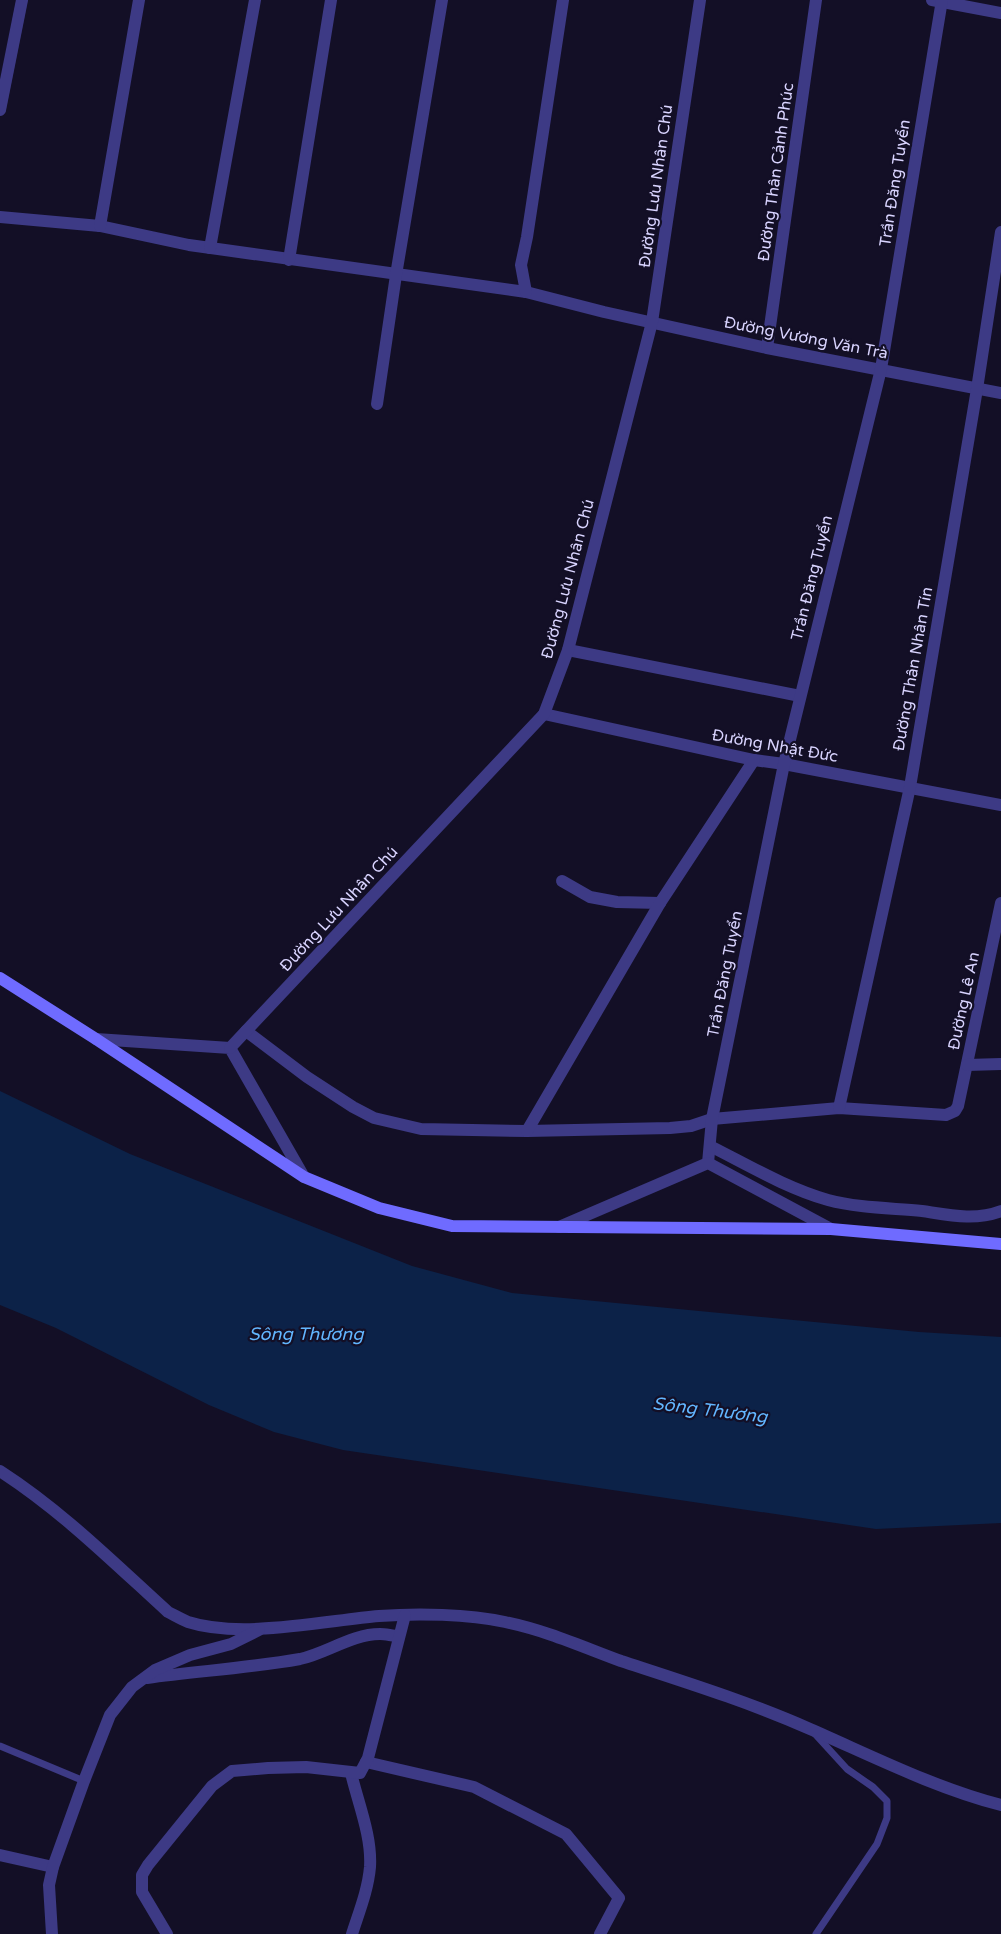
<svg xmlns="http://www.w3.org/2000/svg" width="1001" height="1934" font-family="'Varela Round',sans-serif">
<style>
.water{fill:#0c2248}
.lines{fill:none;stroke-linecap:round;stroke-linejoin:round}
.lane{stroke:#3d3a85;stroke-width:7}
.street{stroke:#3d3a85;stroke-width:12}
.secondary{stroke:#6f6bff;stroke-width:12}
.labels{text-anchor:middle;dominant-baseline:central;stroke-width:4.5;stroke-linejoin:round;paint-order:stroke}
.street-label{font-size:16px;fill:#d9d4ff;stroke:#130f26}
.water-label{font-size:18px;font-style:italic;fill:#62b6ff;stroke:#130f26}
</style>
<rect width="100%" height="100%" fill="#130f26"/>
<path class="water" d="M 0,1091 L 130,1154 L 412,1266 L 512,1293 L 919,1332 L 1001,1337 L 1001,1523 L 876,1529 L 343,1450 L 274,1432 L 209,1405 L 56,1328 L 0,1305 Z"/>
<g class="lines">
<g class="lane">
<path d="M 815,1734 L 847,1769 L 873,1787 L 887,1801 L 887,1818 L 877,1844 L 816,1934"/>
<path d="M 0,1746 L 84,1781"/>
</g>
<g class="street">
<path d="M 932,0 L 1001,13"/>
<path d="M 0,110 L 22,0"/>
<path d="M 0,217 L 100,226 L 189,245 L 526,292 L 604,312 L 767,348 L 1001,393"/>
<path d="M 100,226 L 139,0"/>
<path d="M 210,248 L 255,0"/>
<path d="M 289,260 L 331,0"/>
<path d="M 526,292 L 521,265 L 527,237 L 563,0"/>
<path d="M 767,348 L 816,0"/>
<path d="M 377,404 L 396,275 L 442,0"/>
<path d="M 568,650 L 800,696"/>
<path d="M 544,714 L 754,760 L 784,764 L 1001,805"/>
<path d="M 562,881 L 590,897 L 617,902 L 660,903"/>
<path d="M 246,1031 L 307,1077 L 353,1107 L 374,1118 L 421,1129 L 527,1131 L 670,1128 L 691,1126 L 712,1119 L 839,1108 L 946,1115 L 955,1111 L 958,1106 L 1001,903"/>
<path d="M 96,1039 L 230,1048 L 304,1177"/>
<path d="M 230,1048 L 544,714 L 568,650 L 652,322 L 700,0"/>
<path d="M 967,1065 L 1001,1064"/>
<path d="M 839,1108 L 910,787 L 977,389 L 1001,232"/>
<path d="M 527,1131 L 660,903 L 754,760"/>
<path d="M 710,1146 C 748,1165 786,1188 828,1200 C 858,1208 891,1208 922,1211 C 949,1215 975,1221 1001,1211"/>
<path d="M 708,1163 L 712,1119 L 784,764 L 881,369 L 942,0"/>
<path d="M 559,1227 L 708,1163 L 831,1229"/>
<path d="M 0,1471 C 62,1511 114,1563 168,1612 C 174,1615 181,1619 188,1622 C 241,1639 323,1621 379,1616 C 417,1613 468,1614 505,1622 C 545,1630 583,1647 621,1661 C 685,1682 749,1702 810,1729 C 872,1756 935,1788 1001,1805"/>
<path d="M 147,1678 C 198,1671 249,1668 300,1659 C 327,1653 352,1634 380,1634 C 386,1634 393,1636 399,1636"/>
<path d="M 366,1762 L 474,1787 L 566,1834 L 619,1898 L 600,1934"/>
<path d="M 351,1773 C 358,1803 372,1836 370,1867 C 368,1890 359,1912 352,1934"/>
<path d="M 0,1855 L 53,1867"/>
<path d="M 52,1934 L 49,1885 L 53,1867 L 84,1781 L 110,1715 L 132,1687 L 155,1670 L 190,1655 L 231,1644 L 259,1630"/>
<path d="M 167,1934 L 142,1892 L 142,1875 L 148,1865 L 212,1786 L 232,1771 L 268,1768 L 306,1767 L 360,1773 L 368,1758 L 405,1615"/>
</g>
<path class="secondary" d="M 0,978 L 96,1039 L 304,1177 L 379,1208 L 452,1226 L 831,1229 L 1001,1244"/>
</g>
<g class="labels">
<g class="street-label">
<text transform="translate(776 172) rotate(-82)">Đường Thân Cảnh Phúc</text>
<text transform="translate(895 183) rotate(-81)">Trần Đăng Tuyển</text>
<text transform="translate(656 186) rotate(-82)">Đường Lưu Nhân Chú</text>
<text transform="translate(806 338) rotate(11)">Đường Vương Văn Trà</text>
<text transform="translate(812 578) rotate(-76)">Trần Đăng Tuyển</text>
<text transform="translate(568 579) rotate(-75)">Đường Lưu Nhân Chú</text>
<text transform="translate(913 669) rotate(-80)">Đường Thân Nhân Tín</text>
<text transform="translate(775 746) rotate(10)">Đường Nhật Đức</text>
<text transform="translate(339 909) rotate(-47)">Đường Lưu Nhân Chú</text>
<text transform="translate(725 974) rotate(-79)">Trần Đăng Tuyển</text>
<text transform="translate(964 1001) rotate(-78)">Đường Lê An</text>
</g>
<g class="water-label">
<text x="306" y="1334">Sông Thương</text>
<text transform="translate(710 1410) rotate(7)">Sông Thương</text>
</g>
</g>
</svg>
